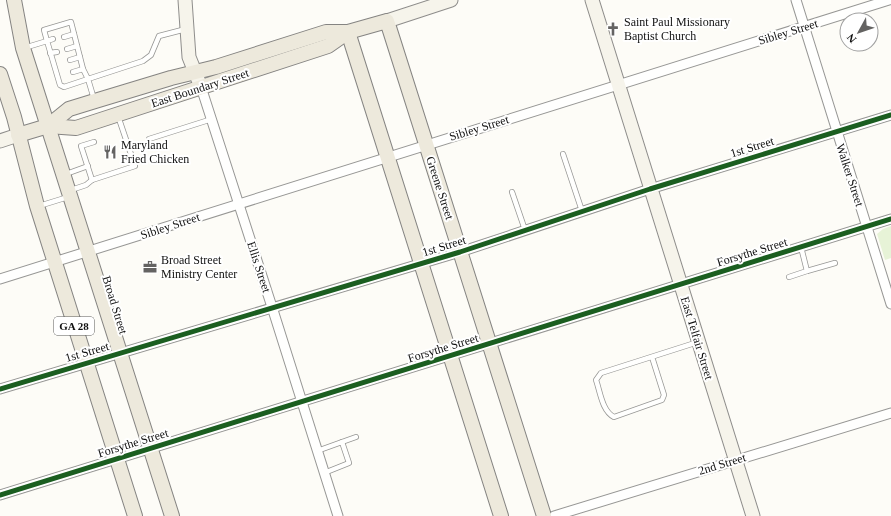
<svg xmlns="http://www.w3.org/2000/svg" width="891" height="516" font-family="Georgia,serif">
<style>
.green{fill:#e7f3d7}
.lines{fill:none;stroke-linecap:round;stroke-linejoin:round}
.lane-casing{stroke:#979795;stroke-width:6}
.street-casing{stroke:#979795;stroke-width:11}
.secondary-casing{stroke:#8e8d8b;stroke-width:15}
.primary-casing{stroke:#858482;stroke-width:16}
.lane{stroke:#fffffe;stroke-width:4.5}
.street{stroke:#fffffe;stroke-width:9}
.secondary{stroke:#f6f4eb;stroke-width:13}
.primary{stroke:#ede9dc;stroke-width:14}
.cycleway-casing{stroke:#fff;stroke-width:8}
.cycleway{stroke:#1b5e20;stroke-width:5}
.labels{text-anchor:middle;dominant-baseline:central;stroke-width:4;stroke-linejoin:round;paint-order:stroke}
.shield{fill:#fff;stroke:#585858;stroke-width:1}
.shield-label{font-size:11px;font-weight:bold;fill:#111}
.poi-label{font-size:12px;fill:#111;stroke:#fff;text-anchor:start}
.street-label{font-size:12px;fill:#111;stroke:#fff}
</style>
<rect width="100%" height="100%" fill="#fdfcf7"/>
<path class="green" d="M 891,226 L 891,258 L 885,260 L 877,234 L 883,229 Z"/>
<g class="lines">
<g class="lane-casing">
<g id="lane">
<path d="M 64,37 L 74,34"/>
<path d="M 24,48 L 47,41 L 60,85 L 64,87 L 88,79 L 83,69 L 71,22 L 44,30 L 47,41 L 53,39"/>
<path d="M 67,49 L 77,46"/>
<path d="M 50,53 L 57,52"/>
<path d="M 70,60 L 80,57"/>
<path d="M 73,72 L 83,69"/>
<path d="M 94,99 L 88,79 L 143,61 L 151,55 L 159,36 L 186,29"/>
<path d="M 149,139 L 212,119"/>
<path d="M 94,142 L 81,146 L 92,180 L 135,166 L 118,116"/>
<path d="M 563,154 L 582,211"/>
<path d="M 66,174 L 88,166"/>
<path d="M 71,190 L 86,185 L 92,180"/>
<path d="M 512,192 L 525,230"/>
<path d="M 39,206 L 68,197"/>
<path d="M 807,271 L 835,263"/>
<path d="M 789,277 L 807,271 L 801,247"/>
<path d="M 652,357 L 664,395 L 662,400 L 614,417 C 602,411 600,391 596,380 L 601,373 L 698,342"/>
<path d="M 342,442 L 356,437"/>
<path d="M 317,451 L 342,442 L 349,463 L 324,473"/>
</g>
</g>
<g class="street-casing">
<g id="street">
<path d="M 796,0 L 891,304"/>
<path d="M 201,87 L 272,307 L 338,516"/>
<path d="M 0,279 L 889,0"/>
<path d="M 0,389 L 460,252 L 650,189 L 891,115"/>
<path d="M 0,495 L 891,219"/>
<path d="M 554,516 L 891,413"/>
</g>
</g>
<g class="secondary-casing">
<g id="secondary">
<path d="M 185,0 L 189,57 L 201,87"/>
<path d="M 592,0 L 753,516"/>
<path d="M 387,21 L 451,0"/>
<path d="M 0,141 L 18,135"/>
</g>
</g>
<g class="primary-casing">
<g id="primary">
<path d="M 14,0 L 23,48 L 172,516"/>
<path d="M 348,32 L 501,516"/>
<path d="M 0,74 L 14,117 L 37,206 L 135,516"/>
<path d="M 48,126 L 76,128 L 328,46 L 348,32"/>
<path d="M 18,135 L 48,126 L 69,109 L 95,101 L 171,78 L 216,67 L 326,32 L 348,32 L 387,21 L 544,516"/>
</g>
</g>
<use href="#lane" class="lane"/>
<use href="#street" class="street"/>
<use href="#secondary" class="secondary"/>
<use href="#primary" class="primary"/>
<g class="cycleway-casing">
<g id="cycleway">
<path d="M 0,389 L 460,252 L 650,189 L 891,115"/>
<path d="M 0,495 L 891,219"/>
</g>
</g>
<use href="#cycleway" class="cycleway"/>
</g>
<defs>
<g id="church-bare" transform="scale(1.08)"><path d="M-1.2-6h2.4v3.5h3.3v2.4h-3.3V6h-2.4V-.1h-3.3v-2.4h3.3Z" fill="#646362" stroke="#fff" stroke-width="2.5" paint-order="stroke"/></g>
<g id="restaurant-bare" transform="scale(1.08)"><path d="M-5-6h1v4h1v-4h1v4h1v-4h1v5L-1.5 .5V6h-2V.5L-5-1ZM5-6V6H3V1.5H1.5Q1.5-4 5-6Z" fill="#646362" stroke="#fff" stroke-width="2.5" paint-order="stroke"/></g>
<g id="office-bare" transform="scale(1.08)"><path d="M-6-3h4V-5.5h4V-3h4V5H-6ZM-1-4.5V-3h2v-1.5ZM-6 0V1H6V0Z" fill="#646362" stroke="#fff" stroke-width="2.5" paint-order="stroke"/></g>
</defs>
<g fill-rule="evenodd">
<use href="#church-bare" x="613" y="29"/>
<use href="#restaurant-bare" x="110" y="152"/>
<use href="#office-bare" x="150" y="267"/>
</g>
<g class="labels">
<rect class="shield" x="54" y="317" width="40" height="18" rx="3"/>
<g class="shield-label">
<text x="74" y="326">GA 28</text>
</g>
<g class="poi-label">
<text x="624" y="22">Saint Paul Missionary<tspan x="624" dy="14">Baptist Church</tspan></text>
<text x="121" y="145">Maryland<tspan x="121" dy="14">Fried Chicken</tspan></text>
<text x="161" y="260">Broad Street<tspan x="161" dy="14">Ministry Center</tspan></text>
</g>
<g class="street-label">
<text transform="translate(788 32) rotate(-17)">Sibley Street</text>
<text transform="translate(200 88) rotate(-18)">East Boundary Street</text>
<text transform="translate(479 128) rotate(-17)">Sibley Street</text>
<text transform="translate(752 147) rotate(-17)">1st Street</text>
<text transform="translate(850 175) rotate(72)">Walker Street</text>
<text transform="translate(440 188) rotate(72)">Greene Street</text>
<text transform="translate(170 226) rotate(-18)">Sibley Street</text>
<text transform="translate(444 246) rotate(-17)">1st Street</text>
<text transform="translate(752 252) rotate(-17)">Forsythe Street</text>
<text transform="translate(259 267) rotate(72)">Ellis Street</text>
<text transform="translate(115 305) rotate(73)">Broad Street</text>
<text transform="translate(697 338) rotate(73)">East Telfair Street</text>
<text transform="translate(443 348) rotate(-17)">Forsythe Street</text>
<text transform="translate(87 352) rotate(-16)">1st Street</text>
<text transform="translate(133 443) rotate(-17)">Forsythe Street</text>
<text transform="translate(722 464) rotate(-17)">2nd Street</text>
</g>
</g>
<g transform="translate(859 32) rotate(230)"><circle r="19" fill="#ffffff" stroke="#a0a0a0"/>
<path d="M0-3L7 15L0 10L-7 15Z" fill="#646362"/>
<text y="-6" font-size="11" font-weight="bold" text-anchor="middle" fill="#111111">N</text>
</g>
</svg>
